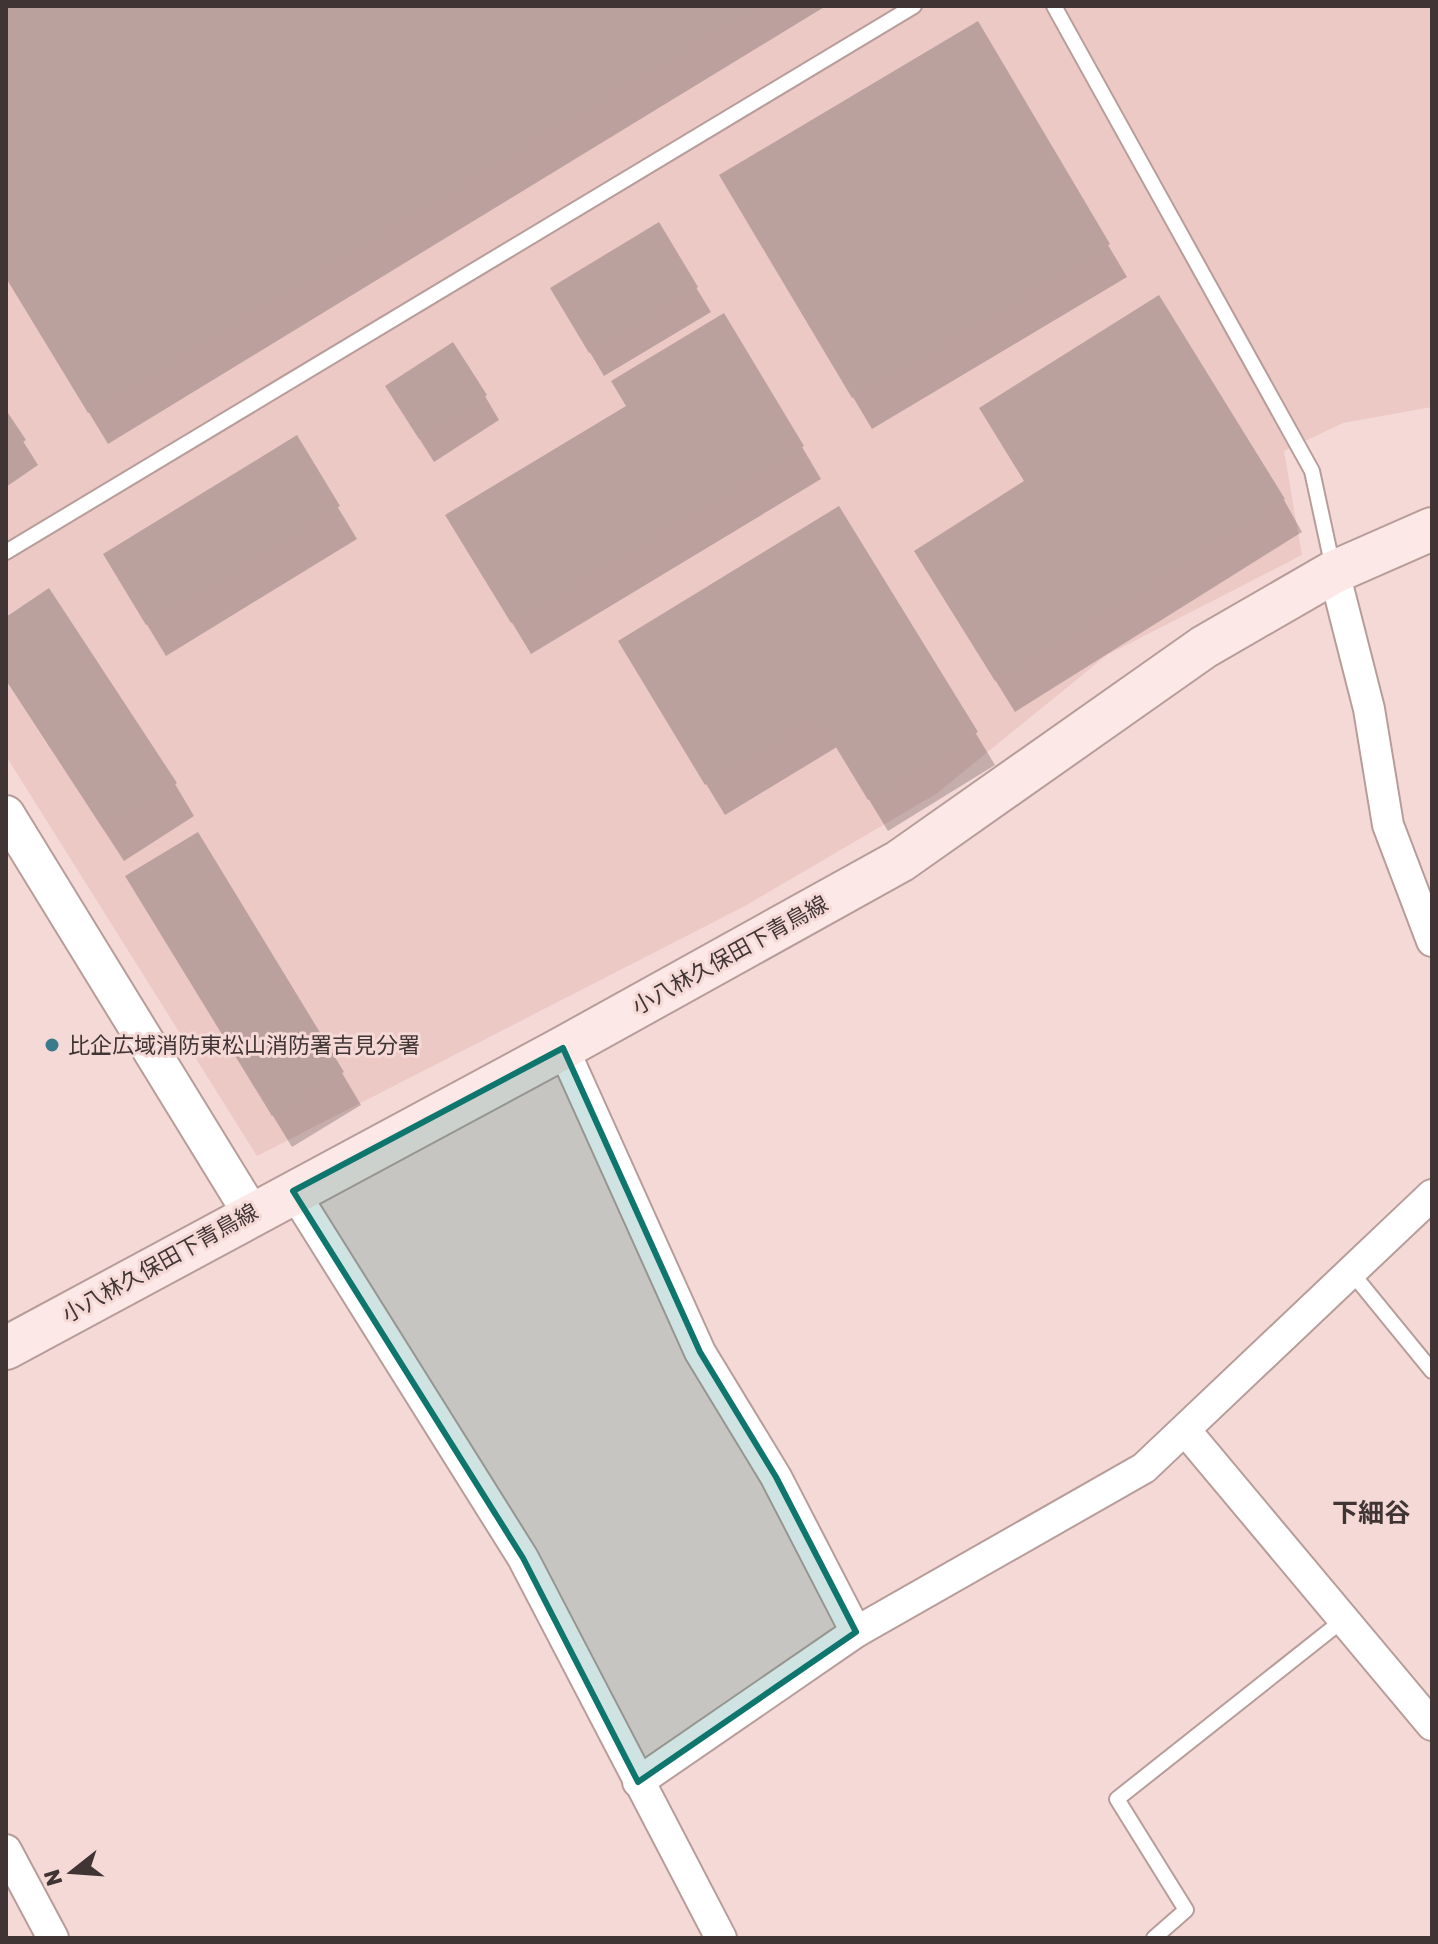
<svg xmlns="http://www.w3.org/2000/svg" width="1438" height="1944" font-family="Rubik,'Noto Sans JP',sans-serif">
<style>
.built{fill:#ecc9c5}
.shadow{fill:#0003}
.building{fill:#bba19e}
.lines{fill:none;stroke-linecap:round;stroke-linejoin:round}
.service-casing{stroke:#b79d9a;stroke-width:18}
.minor-casing{stroke:#b79d9a;stroke-width:34}
.tertiary-casing{stroke:#b79d9a;stroke-width:40}
.secondary-casing{stroke:#b79d9a;stroke-width:46}
.service{stroke:#fff;stroke-width:14}
.minor{stroke:#fff;stroke-width:30}
.tertiary{stroke:#fff;stroke-width:36}
.secondary{stroke:#fce8e6;stroke-width:42}
.marked{fill:#0f766e;fill-opacity:0.2;stroke:#0f766e;stroke-width:6;stroke-linejoin:round}
.poi-dot{fill:#397a8d;stroke:#f5d9d6;stroke-width:3}
.labels{text-anchor:middle;dominant-baseline:central;stroke-width:6;stroke-linejoin:round;paint-order:stroke}
.street-label{font-size:22px;fill:#403534;stroke:#f5d9d6}
.poi-label{font-size:22px;fill:#403534;stroke:#f5d9d6;text-anchor:start}
.quarter-label{font-size:26px;font-weight:bold;fill:#403534;stroke:#f5d9d6}
</style>
<rect width="100%" height="100%" fill="#f5d9d6"/>
<path class="built" d="M 6,6 L 1432,6 L 1432,407 L 1343,423 L 1284,451 L 1302,555 L 1107,655 L 936,794 L 745,906 L 257,1156 L 6,756 Z"/>
<g class="shadow">
<path d="M 6,6 L 826,6 L 108,444 L 6,276 Z"/>
<path d="M 740,208 L 1108,245 L 1127,277 L 872,429 Z"/>
<path d="M 658,225 L 711,312 L 604,376 L 552,289 Z"/>
<path d="M 485,396 L 499,420 L 434,462 L 402,411 Z"/>
<path d="M 6,414 L 38,465 L 6,487 Z"/>
<path d="M 296,438 L 357,539 L 166,656 L 124,587 Z"/>
<path d="M 802,447 L 821,479 L 531,654 L 467,548 Z"/>
<path d="M 1284,500 L 1302,532 L 1015,712 L 935,583 Z"/>
<path d="M 839,508 L 995,765 L 888,831 L 837,747 L 725,815 L 639,674 Z"/>
<path d="M 6,619 L 175,784 L 194,816 L 124,861 L 6,680 Z"/>
<path d="M 146,909 L 342,1073 L 361,1105 L 292,1147 Z"/>
</g>
<g class="building">
<path d="M 6,6 L 755,6 L 88,413 L 6,278 Z"/>
<path d="M 978,21 L 1110,244 L 852,398 L 719,175 Z"/>
<path d="M 659,222 L 698,287 L 589,353 L 550,288 Z"/>
<path d="M 1159,295 L 1285,499 L 995,681 L 914,551 L 1024,481 L 979,408 Z"/>
<path d="M 724,313 L 804,446 L 511,623 L 445,515 L 626,406 L 611,381 Z"/>
<path d="M 453,342 L 487,395 L 419,439 L 385,386 Z"/>
<path d="M 6,410 L 26,440 L 6,453 Z"/>
<path d="M 297,435 L 340,506 L 146,625 L 103,554 Z"/>
<path d="M 839,506 L 978,732 L 868,800 L 817,716 L 705,785 L 618,641 Z"/>
<path d="M 49,588 L 177,783 L 104,830 L 6,680 L 6,617 Z"/>
<path d="M 198,832 L 344,1072 L 272,1116 L 125,876 Z"/>
</g>
<g class="lines">
<g class="service-casing">
<g id="service">
<path d="M 1054,6 L 1312,471 L 1333,568"/>
<path d="M 6,552 L 914,6"/>
<path d="M 1352,1273 L 1432,1371"/>
<path d="M 1154,1938 L 1186,1910 L 1117,1799 L 1343,1620"/>
</g>
</g>
<g class="minor-casing">
<g id="minor">
<path d="M 1334,572 L 1369,709 L 1388,825 L 1432,941"/>
<path d="M 563,1048 L 700,1352 L 776,1477 L 856,1632"/>
<path d="M 293,1191 L 523,1558 L 721,1938"/>
<path d="M 1185,1430 L 1432,1725"/>
<path d="M 638,1782 L 856,1632 L 1144,1468 L 1432,1195"/>
<path d="M 6,1850 L 53,1938"/>
</g>
</g>
<g class="tertiary-casing">
<path id="tertiary" d="M 6,814 L 251,1213"/>
</g>
<g class="secondary-casing">
<path id="secondary" d="M 6,1348 L 563,1048 L 900,861 L 1204,647 L 1334,572 L 1432,529"/>
</g>
<use href="#service" class="service"/>
<use href="#minor" class="minor"/>
<use href="#tertiary" class="tertiary"/>
<use href="#secondary" class="secondary"/>
</g>
<path class="marked" d="M 563,1048 L 700,1352 L 776,1477 L 856,1632 L 638,1782 L 523,1558 L 293,1191 Z"/>
<circle class="poi-dot" cx="52" cy="1045" r="8"/>
<g class="labels">
<g class="street-label">
<text transform="translate(730 955) rotate(-29)">小八林久保田下青鳥線</text>
<text transform="translate(160 1263) rotate(-29)">小八林久保田下青鳥線</text>
</g>
<g class="poi-label">
<text x="68" y="1045">比企広域消防東松山消防署吉見分署</text>
</g>
<g class="quarter-label">
<text x="1371" y="1513">下細谷</text>
</g>
</g>
<rect width="1438" height="1944" fill="none" stroke="#403534" stroke-width="16"/>
<g transform="translate(72 1872) rotate(253)" stroke="#f5d9d6" stroke-width="6" paint-order="stroke">
<path d="M0-6L14 30L0 20L-14 30Z" fill="#403534"/>
<text y="-12" font-size="22" font-weight="bold" text-anchor="middle" fill="#403534">N</text>
</g>
</svg>
